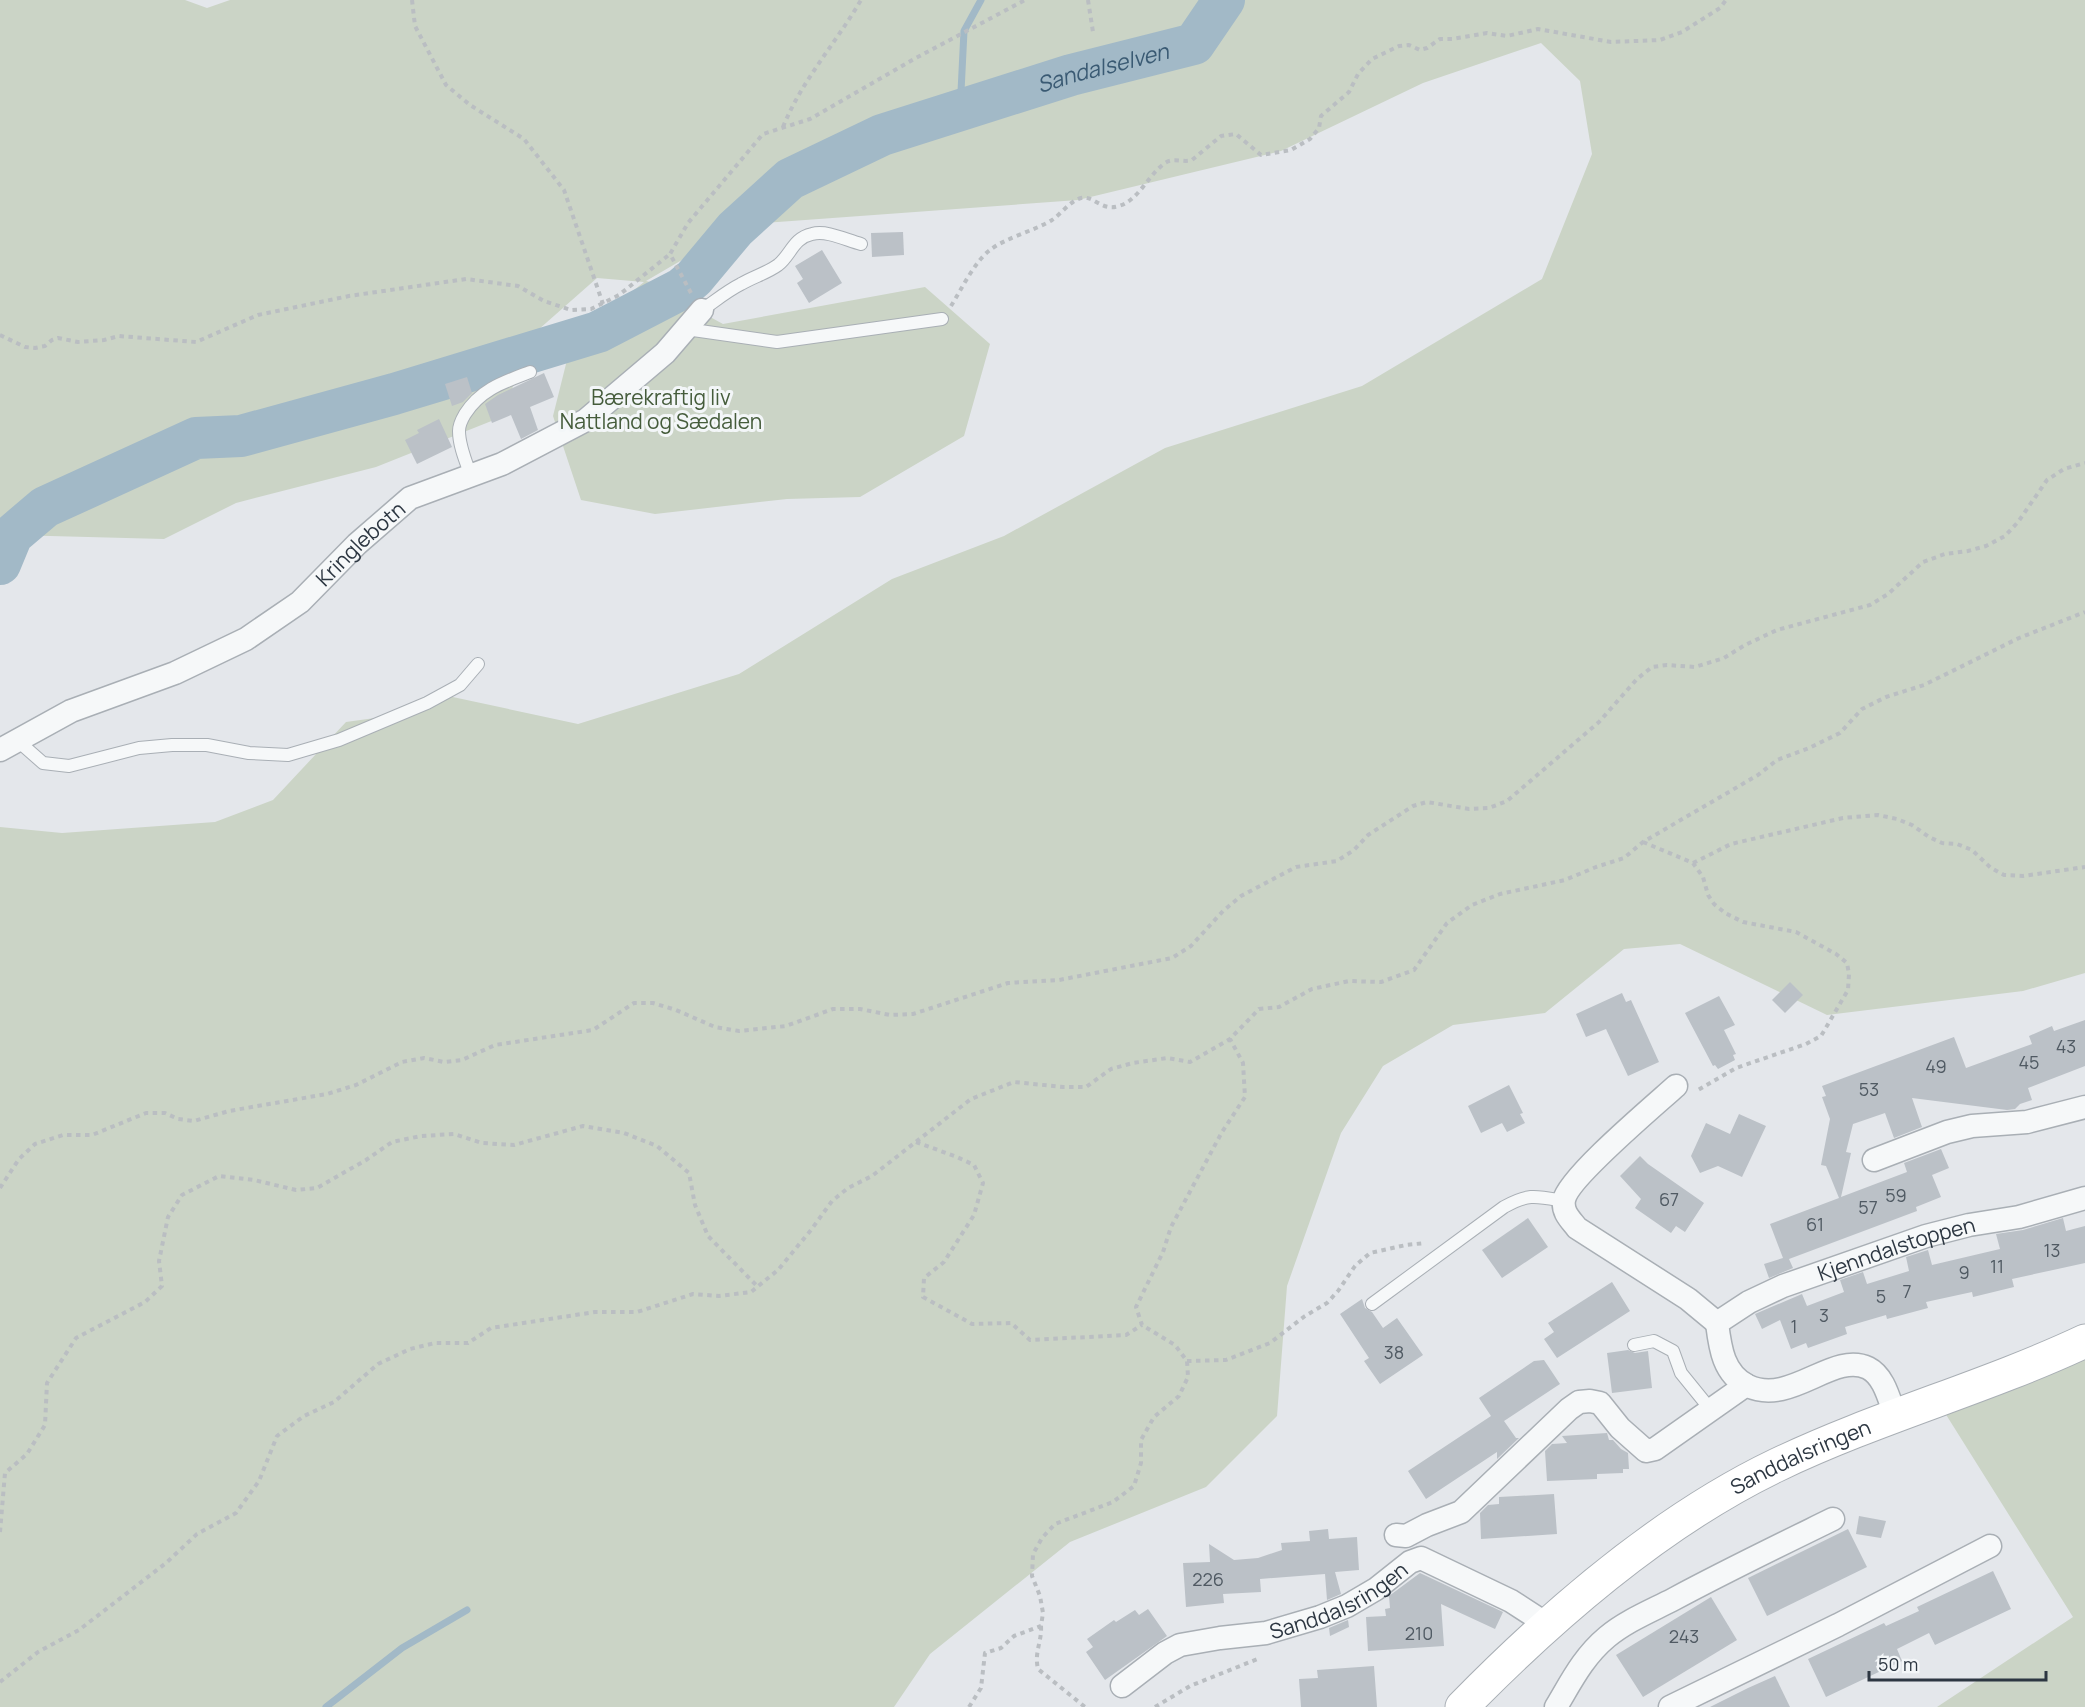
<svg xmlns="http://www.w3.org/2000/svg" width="2085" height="1707" font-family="Manrope,sans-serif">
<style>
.green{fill:#cbd4c6}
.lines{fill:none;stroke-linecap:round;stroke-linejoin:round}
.stream{stroke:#a2b9c7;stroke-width:7}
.river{stroke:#a2b9c7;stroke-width:42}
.building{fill:#bbc1c7}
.lane-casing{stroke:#a9afb5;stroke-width:14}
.street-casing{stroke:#a9afb5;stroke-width:25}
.secondary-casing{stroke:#a9afb5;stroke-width:35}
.path{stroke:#babec2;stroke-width:4;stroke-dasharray:4.5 4.5;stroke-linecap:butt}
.lane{stroke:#f6f8f9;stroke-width:12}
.street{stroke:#f6f8f9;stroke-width:22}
.secondary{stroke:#fff;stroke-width:33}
.labels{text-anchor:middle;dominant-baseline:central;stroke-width:6;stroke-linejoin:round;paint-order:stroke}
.number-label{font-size:18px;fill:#505a63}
.park-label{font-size:21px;fill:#455c3b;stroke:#f3f6f8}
.street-label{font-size:21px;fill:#2d3742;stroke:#f3f6f8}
.water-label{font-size:22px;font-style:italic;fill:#3a5a73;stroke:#f3f6f8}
</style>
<rect width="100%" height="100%" fill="#e4e7eb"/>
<g class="green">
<path d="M 0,0 L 185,0 L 207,8 L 230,0 L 2085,0 L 2085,973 L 2023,991 L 1827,1015 L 1680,944 L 1624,949 L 1545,1013 L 1453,1025 L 1383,1066 L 1341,1133 L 1287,1286 L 1277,1416 L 1206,1487 L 1070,1542 L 930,1654 L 894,1707 L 0,1707 L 0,827 L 62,833 L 215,822 L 273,800 L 346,722 L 375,718 L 434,693 L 578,724 L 739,674 L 892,579 L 1004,536 L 1165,448 L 1362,386 L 1542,279 L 1592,154 L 1580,81 L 1541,43 L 1423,83 L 1281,151 L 1078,200 L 764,223 L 735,229 L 646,281 L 681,289 L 688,305 L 723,324 L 925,287 L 990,344 L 964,436 L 860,497 L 787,499 L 655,514 L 581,500 L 553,416 L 572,340 L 644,282 L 597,278 L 538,330 L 499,418 L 376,467 L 236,503 L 164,539 L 12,535 L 0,543 Z"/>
<path d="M 2085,1347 L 2085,1707 L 1937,1707 L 2073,1617 L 1945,1413 Z"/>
</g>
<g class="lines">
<g class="stream">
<path d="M 960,112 L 964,31 L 981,0"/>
<path d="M 326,1707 L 402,1648 L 467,1610"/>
</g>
<path class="river" id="s1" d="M 0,564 L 12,535 L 45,507 L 196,438 L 241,436 L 394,394 L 598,332 L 681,289 L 694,278 L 735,229 L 790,179 L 882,135 L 1071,75 L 1194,44 L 1224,0"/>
</g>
<g class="building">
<path d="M 903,232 L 904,255 L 872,257 L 871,233 Z"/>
<path d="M 822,250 L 842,283 L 809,303 L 797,283 L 803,279 L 795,266 Z"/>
<path d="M 544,373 L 554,397 L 530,407 L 538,430 L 521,439 L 511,415 L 492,423 L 485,404 L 498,395 Z"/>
<path d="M 467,377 L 472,393 L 463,402 L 452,406 L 445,384 Z"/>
<path d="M 439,419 L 452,447 L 417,464 L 405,440 L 419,433 L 417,430 Z"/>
<path d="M 1790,982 L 1803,995 L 1785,1013 L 1772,1000 Z"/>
<path d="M 1622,993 L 1626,1002 L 1631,1000 L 1659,1062 L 1628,1076 L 1606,1029 L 1586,1037 L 1576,1014 Z"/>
<path d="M 1719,996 L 1735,1025 L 1724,1030 L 1736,1054 L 1733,1055 L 1735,1060 L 1718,1069 L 1715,1065 L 1713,1066 L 1685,1013 Z"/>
<path d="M 2085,1020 L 2085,1066 L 2028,1088 L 2032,1100 L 2020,1104 L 2015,1109 L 2007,1110 L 1912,1098 L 1922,1127 L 1894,1138 L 1885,1113 L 1853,1124 L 1846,1152 L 1851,1153 L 1841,1197 L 1907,1172 L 1904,1163 L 1941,1149 L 1949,1168 L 1932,1175 L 1941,1197 L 1916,1207 L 1917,1211 L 1789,1259 L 1793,1268 L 1769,1278 L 1764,1264 L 1783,1258 L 1770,1224 L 1839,1198 L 1826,1166 L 1821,1165 L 1830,1119 L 1822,1097 L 1826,1096 L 1822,1086 L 1954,1037 L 1966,1068 L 2032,1044 L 2029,1036 L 2052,1026 L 2054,1031 Z"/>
<path d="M 1509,1085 L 1523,1113 L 1520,1114 L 1525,1123 L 1507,1132 L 1502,1123 L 1481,1133 L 1468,1106 Z"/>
<path d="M 1739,1114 L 1766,1126 L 1742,1177 L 1718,1166 L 1700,1173 L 1691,1156 L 1706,1123 L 1730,1134 Z"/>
<path d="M 1640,1156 L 1648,1164 L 1704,1203 L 1685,1232 L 1676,1226 L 1671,1233 L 1635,1208 L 1641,1199 L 1620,1176 Z"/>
<path d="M 1528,1218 L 1548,1247 L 1502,1278 L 1482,1250 Z"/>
<path d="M 2063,1218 L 2066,1231 L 2085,1226 L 2085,1263 L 2012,1279 L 2014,1287 L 1973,1297 L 1972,1292 L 1926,1302 L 1928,1308 L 1887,1319 L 1886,1315 L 1845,1327 L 1847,1334 L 1808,1348 L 1806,1343 L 1791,1349 L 1780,1320 L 1762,1329 L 1755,1314 L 1802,1294 L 1807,1306 L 1844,1292 L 1840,1280 L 1863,1272 L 1867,1284 L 1909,1271 L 1906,1257 L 1928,1250 L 1932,1265 L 2000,1249 L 1996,1234 L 2023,1230 Z"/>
<path d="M 1612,1282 L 1630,1311 L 1557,1358 L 1544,1339 L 1554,1332 L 1548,1323 Z"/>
<path d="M 1362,1299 L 1365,1308 L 1372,1312 L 1383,1328 L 1397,1318 L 1423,1355 L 1380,1384 L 1364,1361 L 1369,1358 L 1340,1314 Z"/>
<path d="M 1628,1350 L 1635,1353 L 1648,1351 L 1652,1388 L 1612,1393 L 1607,1353 Z"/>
<path d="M 1544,1360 L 1560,1384 L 1504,1421 L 1516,1438 L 1519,1438 L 1497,1459 L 1497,1452 L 1426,1499 L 1408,1471 L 1491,1416 L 1479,1398 L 1534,1361 Z"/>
<path d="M 1607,1433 L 1609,1440 L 1613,1440 L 1621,1449 L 1628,1453 L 1629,1469 L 1623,1469 L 1623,1473 L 1597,1474 L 1597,1479 L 1547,1481 L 1545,1451 L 1552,1444 L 1567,1443 L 1562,1436 Z"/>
<path d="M 1554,1494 L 1557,1534 L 1481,1539 L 1480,1513 L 1488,1505 L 1499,1504 L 1499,1497 Z"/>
<path d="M 1859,1516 L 1886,1521 L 1881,1538 L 1856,1534 Z"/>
<path d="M 1328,1529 L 1329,1539 L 1357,1537 L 1359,1570 L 1335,1572 L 1341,1594 L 1327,1600 L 1325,1574 L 1260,1579 L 1261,1592 L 1223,1594 L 1224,1603 L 1186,1607 L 1183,1563 L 1210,1562 L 1209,1544 L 1234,1560 L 1258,1558 L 1282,1550 L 1281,1543 L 1310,1541 L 1309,1531 Z"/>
<path d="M 1848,1529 L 1867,1567 L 1767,1616 L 1748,1578 Z"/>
<path d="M 1993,1571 L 2011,1609 L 1935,1645 L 1929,1633 L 1897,1649 L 1902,1661 L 1826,1697 L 1808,1659 L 1884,1623 L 1886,1626 L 1919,1611 L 1917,1607 Z"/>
<path d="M 1420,1573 L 1503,1612 L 1495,1629 L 1441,1604 L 1444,1646 L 1368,1651 L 1366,1617 L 1386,1616 L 1385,1609 L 1390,1608 L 1389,1596 Z"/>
<path d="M 1711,1597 L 1737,1640 L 1643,1697 L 1616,1655 Z"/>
<path d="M 1148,1609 L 1167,1636 L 1105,1680 L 1086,1652 L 1093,1647 L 1087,1639 L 1114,1620 L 1116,1622 L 1135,1610 L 1139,1615 Z"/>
<path d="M 1348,1620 L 1349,1627 L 1330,1636 L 1329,1628 Z"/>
<path d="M 1374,1666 L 1377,1707 L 1301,1707 L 1299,1679 L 1318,1678 L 1317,1670 Z"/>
<path d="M 1775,1676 L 1790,1707 L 1710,1707 L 1748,1688 Z"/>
</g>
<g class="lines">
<g class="lane-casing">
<g id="lane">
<path d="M 702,310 C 715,301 727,291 741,284 C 753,277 767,273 778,265 C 791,255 793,238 812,234 C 827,230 846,240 861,244"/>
<path d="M 686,329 L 777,342 L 942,319"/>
<path d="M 471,476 C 466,462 459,446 459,431 C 459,425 462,419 465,414 C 481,389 504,382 530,372"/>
<path d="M 18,741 L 43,763 L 69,766 L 139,748 L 172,745 L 207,745 L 249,753 L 288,755 L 339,740 L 427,703 L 460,685 L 478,664"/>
<path d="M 1372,1304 L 1504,1207 C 1529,1193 1536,1196 1564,1201"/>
<path d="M 1634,1345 L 1654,1341 L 1673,1351 L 1681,1373 L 1711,1410"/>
</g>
</g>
<g class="street-casing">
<g id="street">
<path id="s2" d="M 0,750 L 71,711 L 175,673 L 246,639 L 300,602 L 357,544 L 410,498 L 502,464 L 586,420 L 665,353 L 702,310"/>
<path d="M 1676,1086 C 1655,1105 1568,1178 1564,1200 C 1562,1212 1570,1219 1577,1228 L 1688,1299 L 1717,1323"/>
<path d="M 1874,1160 L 1947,1132 L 1972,1126 L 2027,1122 L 2085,1107"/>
<path id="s3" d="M 1895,1415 C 1889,1399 1884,1376 1868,1368 C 1833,1351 1791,1406 1748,1386 C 1723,1374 1720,1347 1717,1323 L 1749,1302 L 1783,1286 L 1926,1236 L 1969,1225 L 2019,1217 L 2085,1198"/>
<path d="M 1396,1535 L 1406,1536 L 1427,1525 L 1461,1512 L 1569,1409 L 1579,1402 L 1590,1401 L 1600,1403 L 1620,1428 L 1646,1451 L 1655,1449 L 1746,1385"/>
<path id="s4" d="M 1122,1686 L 1165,1653 L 1180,1645 L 1220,1638 L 1266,1633 L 1320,1617 L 1347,1606 L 1376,1589 L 1410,1562 L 1421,1558 L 1511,1601 L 1548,1625"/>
<path d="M 1556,1707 C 1571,1682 1583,1657 1607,1637 C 1626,1621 1651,1611 1674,1599 C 1726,1571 1780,1545 1833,1519"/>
<path d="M 1670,1707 L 1838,1625 L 1990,1546"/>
</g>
</g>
<g class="secondary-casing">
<g id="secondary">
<path id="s5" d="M 1462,1707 C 1552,1615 1660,1521 1777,1465 C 1877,1417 1985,1388 2085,1341"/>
</g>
</g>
<g class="path">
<path d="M 412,0 L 415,26 L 446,85 L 470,105 L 524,139 L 564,190 L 603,304"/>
<path d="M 1088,0 L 1093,32"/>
<path d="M 783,127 C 802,80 836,43 861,0"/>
<path d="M 691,293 L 670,254 L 688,223 L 763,134 L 810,119 L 914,59 L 1025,0"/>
<path d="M 951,306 C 961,290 975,261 990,250 C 1005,238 1034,231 1052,220 C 1061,214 1070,201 1081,198 C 1094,195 1102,212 1119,206 C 1139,200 1148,175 1165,163 C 1174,157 1183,163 1192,160 L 1221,136 L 1236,134 L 1261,155 L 1291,150 L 1310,139 L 1319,128 L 1321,116 L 1349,92 L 1358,74 L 1372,59 L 1399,46 L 1409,45 L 1420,50 L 1427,48 L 1440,39 L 1452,39 L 1487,33 L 1507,36 L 1538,29 L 1611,42 L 1660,40 L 1682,32 L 1720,8 L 1726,0"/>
<path d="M 0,335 L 25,347 L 35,348 L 45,346 L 52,340 L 58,338 L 78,342 L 104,340 L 119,336 L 196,342 L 258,315 L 349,296 L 466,279 L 518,286 L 544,301 L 571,310 L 591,309 L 619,295 L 670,254"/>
<path d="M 1643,842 L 1693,863 L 1703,877 L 1708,895 L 1714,904 L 1725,913 L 1743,922 L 1796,932 L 1836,954 L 1847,963 L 1849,974 L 1848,990 L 1821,1036 L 1806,1044 L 1736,1068 L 1698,1090"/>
<path d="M 1693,863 L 1731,844 L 1843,818 L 1878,815 L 1897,819 L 1912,825 L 1929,837 L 1942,843 L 1957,844 L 1972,850 L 1991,868 L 2004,875 L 2023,876 L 2085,867"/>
<path d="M 916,1142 L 957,1157 L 974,1165 L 983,1183 L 974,1215 L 944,1262 L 924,1278 L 923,1297 L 972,1324 L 1011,1323 L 1030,1340 L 1126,1335 L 1142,1325"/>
<path d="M 0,1188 L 19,1159 L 35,1144 L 63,1135 L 92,1135 L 146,1113 L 165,1113 L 178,1119 L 194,1121 L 229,1111 L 327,1094 L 356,1085 L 402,1062 L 424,1058 L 444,1062 L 462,1060 L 495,1045 L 593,1030 L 634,1003 L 653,1003 L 676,1010 L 715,1027 L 739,1031 L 786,1026 L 833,1009 L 860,1009 L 890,1015 L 913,1014 L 1008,983 L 1059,980 L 1172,958 L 1191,946 L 1223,911 L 1241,896 L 1296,867 L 1337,861 L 1354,850 L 1368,835 L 1413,806 L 1427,802 L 1469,809 L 1489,808 L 1507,801 L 1599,722 L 1637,679 L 1652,667 L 1667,665 L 1695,667 L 1724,658 L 1745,645 L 1777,630 L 1870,605 L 1888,594 L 1923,562 L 1945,554 L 1968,551 L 1986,546 L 2005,536 L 2018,522 L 2047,480 L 2064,469 L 2085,463"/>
<path d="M 1187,1361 L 1226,1360 L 1270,1343 L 1305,1316 L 1327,1303 L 1338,1291 L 1355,1266 L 1370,1253 L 1406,1245 L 1425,1243"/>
<path d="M 0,1532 L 5,1473 L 27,1454 L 45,1425 L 47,1383 L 76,1338 L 145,1302 L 162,1286 L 159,1261 L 168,1217 L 182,1195 L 219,1176 L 254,1180 L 296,1190 L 317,1188 L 366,1160 L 392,1142 L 421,1136 L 454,1134 L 482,1143 L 514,1145 L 583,1126 L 624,1133 L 657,1146 L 689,1173 L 695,1205 L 708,1236 L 757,1286"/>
<path d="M 1041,1626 C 1042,1642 1034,1652 1038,1669 L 1085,1707"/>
<path d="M 0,1682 L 38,1652 L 79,1630 L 166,1563 L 197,1534 L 236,1513 L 259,1481 L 277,1436 L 304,1416 L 334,1402 L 378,1364 L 410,1349 L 435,1343 L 468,1343 L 491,1328 L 595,1312 L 637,1312 L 693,1294 L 719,1296 L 751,1292 L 778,1270 L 811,1230 L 832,1201 L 848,1188 L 872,1176 L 971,1099 L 1014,1082 L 1063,1087 L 1086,1087 L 1111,1069 L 1133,1063 L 1167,1058 L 1190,1062 L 1230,1039 L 1259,1009 L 1279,1007 L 1312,989 L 1349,981 L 1381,982 L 1414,970 L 1447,923 L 1472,905 L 1500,894 L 1565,880 L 1596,867 L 1624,858 L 1643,842 L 1758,775 L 1777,760 L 1809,748 L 1840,733 L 1862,709 L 1886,697 L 1924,685 L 2019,638 L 2085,612"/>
<path d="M 969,1707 L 981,1688 L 985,1653 L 1001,1648 L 1014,1636 L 1041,1626 L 1043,1613 L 1040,1596 L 1032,1576 L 1033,1554 L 1042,1538 L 1055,1524 L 1113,1502 L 1134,1486 L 1141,1463 L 1141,1440 L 1154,1417 L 1179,1396 L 1188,1377 L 1187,1361 L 1175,1345 L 1142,1325 L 1136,1307 L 1163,1252 L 1171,1227 L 1222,1132 L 1245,1097 L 1243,1063 L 1230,1039"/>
<path d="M 1155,1707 L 1190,1686 L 1260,1658"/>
</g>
<use href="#lane" class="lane"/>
<use href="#street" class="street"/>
<use href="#secondary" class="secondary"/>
</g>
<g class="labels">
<g class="number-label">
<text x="2066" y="1046">43</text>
<text x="2029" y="1062">45</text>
<text x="1936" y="1066">49</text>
<text x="1869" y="1089">53</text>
<text x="1896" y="1195">59</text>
<text x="1669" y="1199">67</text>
<text x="1868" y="1207">57</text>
<text x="1815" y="1224">61</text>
<text x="2052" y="1250">13</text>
<text x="1997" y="1266">11</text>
<text x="1964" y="1272">9</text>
<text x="1907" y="1291">7</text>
<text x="1881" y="1296">5</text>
<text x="1824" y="1315">3</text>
<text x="1794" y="1326">1</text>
<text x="1394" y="1352">38</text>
<text x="1208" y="1579">226</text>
<text x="1419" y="1633">210</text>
<text x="1684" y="1636">243</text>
</g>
<g class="park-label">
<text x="661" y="397">Bærekraftig liv<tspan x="661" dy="24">Nattland og Sædalen</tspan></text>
</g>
<g class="street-label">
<text stroke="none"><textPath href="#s2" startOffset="420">Kringlebotn</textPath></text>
<text stroke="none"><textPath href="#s3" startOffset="450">Kjenndalstoppen</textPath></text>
<text stroke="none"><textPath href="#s5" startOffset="424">Sanddalsringen</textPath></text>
<text stroke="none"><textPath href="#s4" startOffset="238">Sanddalsringen</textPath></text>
</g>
<g class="water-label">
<text stroke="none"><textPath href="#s1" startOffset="1239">Sandalselven</textPath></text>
</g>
</g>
<path d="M1869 1671v9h177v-9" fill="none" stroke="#2d3742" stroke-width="3"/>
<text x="1878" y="1671" font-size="18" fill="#2d3742" stroke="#f3f6f8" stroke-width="4.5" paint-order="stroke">50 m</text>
</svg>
